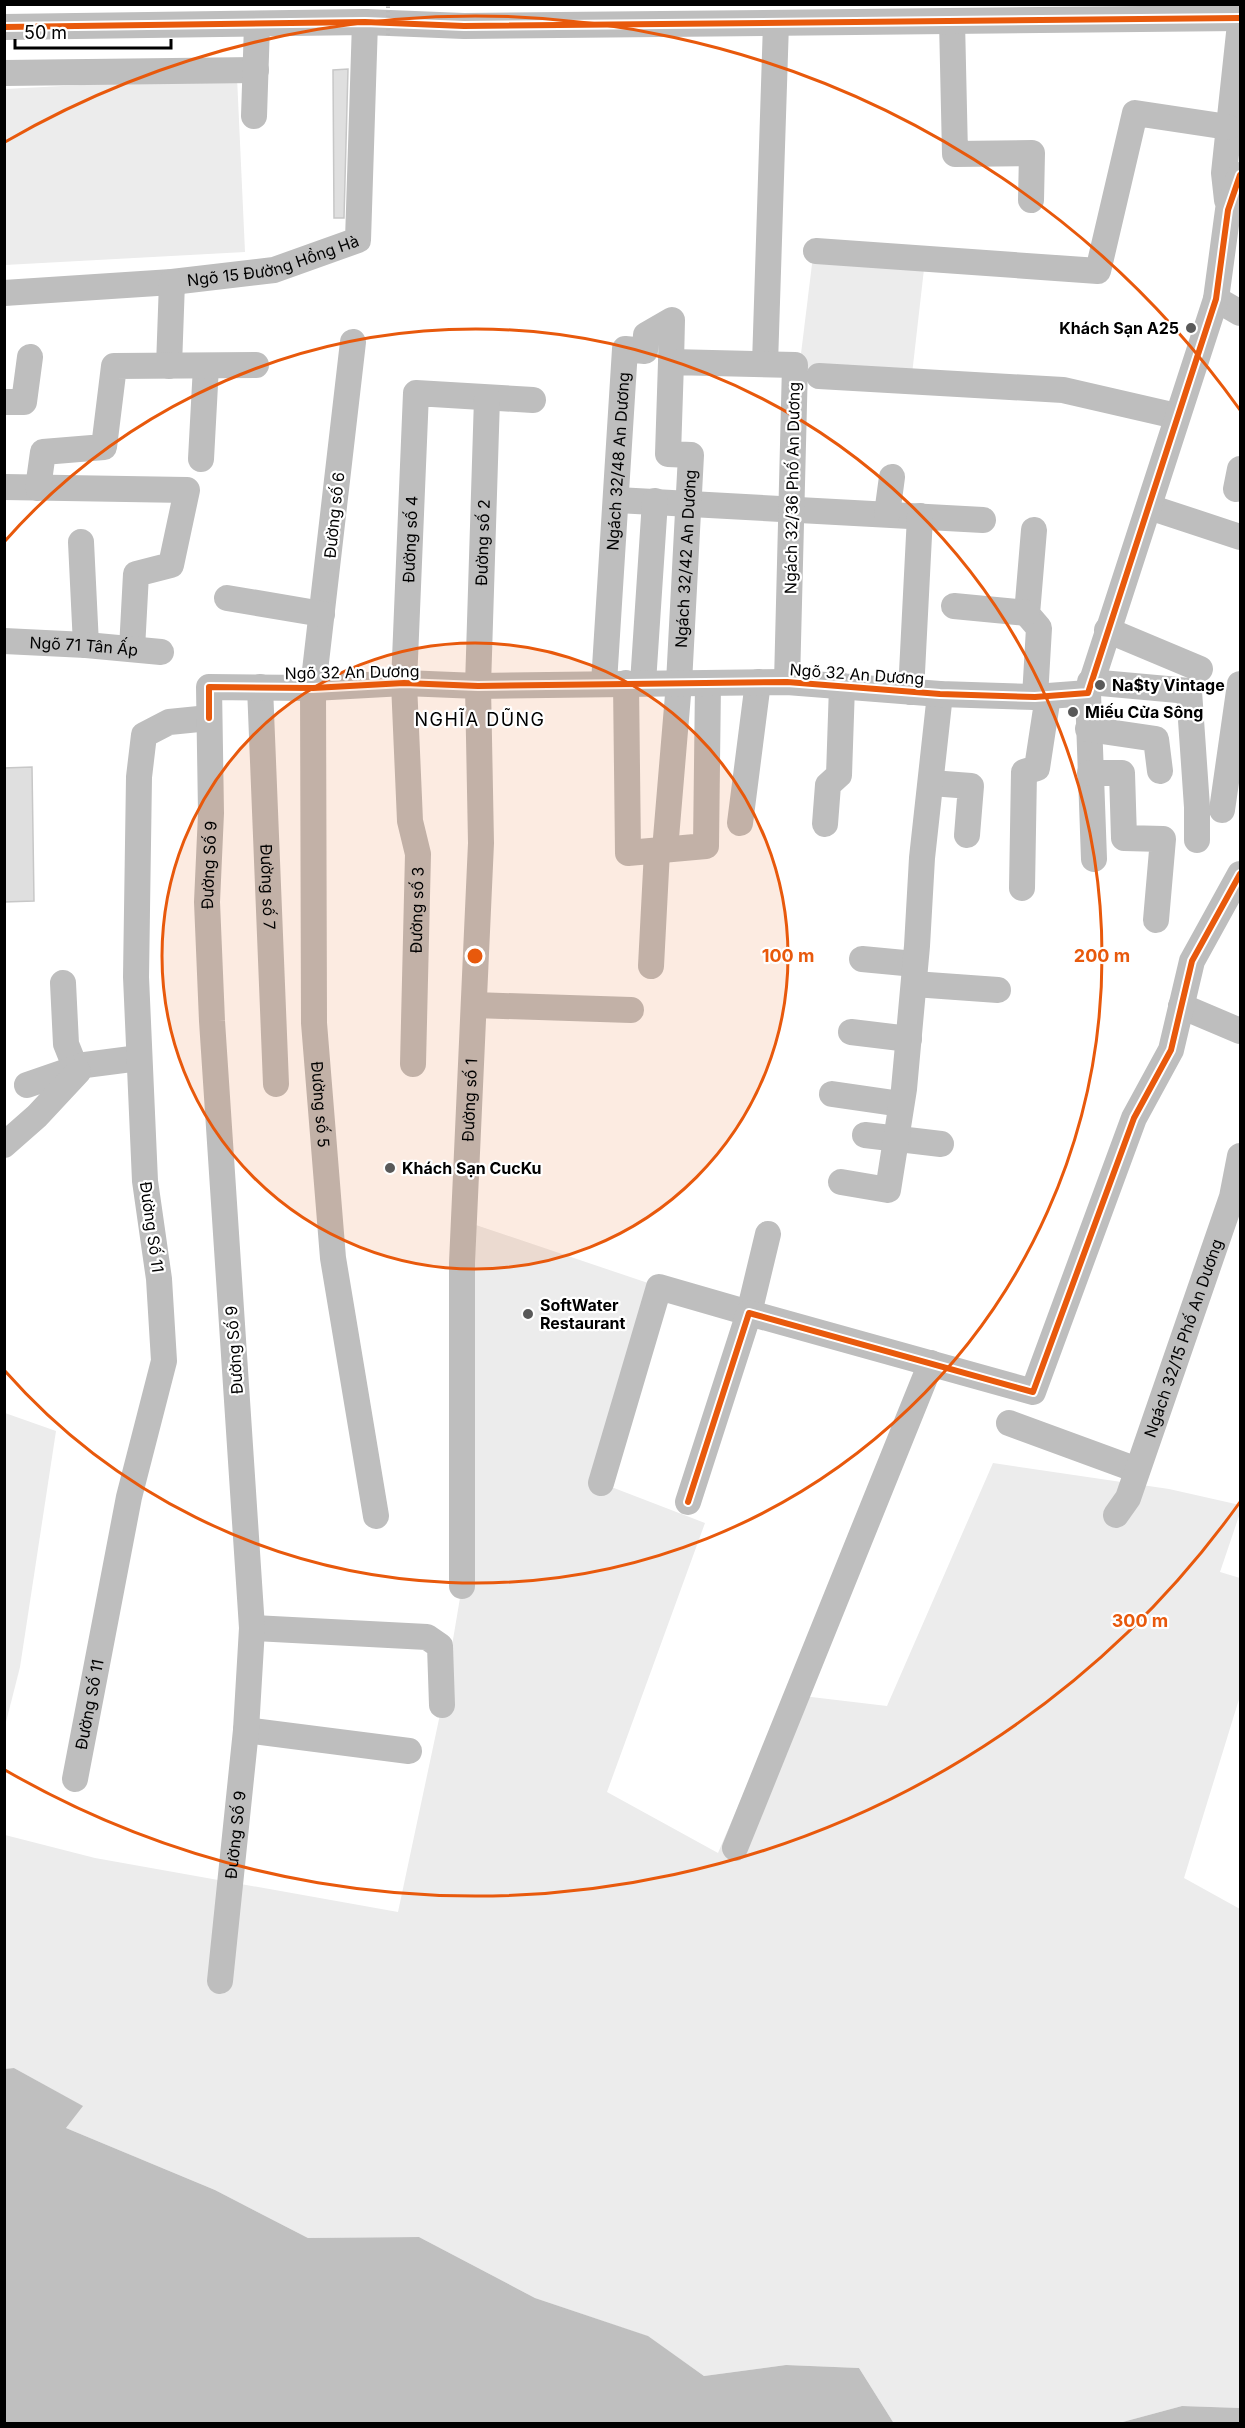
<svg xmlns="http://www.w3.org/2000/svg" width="1245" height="2428" font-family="Inter,sans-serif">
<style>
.green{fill:#ececec}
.water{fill:#bfbfbf}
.building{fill:#dfdfdf;stroke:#c7c7c7;stroke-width:1.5}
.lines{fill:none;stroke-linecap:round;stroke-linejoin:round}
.minor{stroke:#bebebe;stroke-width:26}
.path-bridge{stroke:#b9b9b9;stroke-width:4;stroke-dasharray:1.5 3;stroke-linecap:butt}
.cycleway-casing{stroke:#fff;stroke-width:10}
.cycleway{stroke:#e8590c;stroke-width:6}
.ring{fill:none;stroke:#e8590c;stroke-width:3}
.poi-dot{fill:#595959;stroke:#fff;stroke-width:2}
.labels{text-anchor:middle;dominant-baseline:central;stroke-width:4.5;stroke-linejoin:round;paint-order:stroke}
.street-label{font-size:16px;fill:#000;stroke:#fff}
.poi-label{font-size:16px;font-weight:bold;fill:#000;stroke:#fff;text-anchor:start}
.neighbourhood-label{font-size:18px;letter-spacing:1.5px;fill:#000;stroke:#fff}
.centre{fill:#e8590c;stroke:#fff;stroke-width:3}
.ring-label{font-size:18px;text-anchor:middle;font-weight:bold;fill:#e8590c;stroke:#fff;stroke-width:4.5;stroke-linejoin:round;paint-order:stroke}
</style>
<rect width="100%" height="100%" fill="#fff"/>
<g class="green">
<path d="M 237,77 L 245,252 L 5,265 L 5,89 Z"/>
<path d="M 813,256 L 924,269 L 911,383 L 799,370 Z"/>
<path d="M 464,1221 L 651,1284 L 601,1483 L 705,1523 L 607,1792 L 718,1853 L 786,1694 L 887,1706 L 993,1463 L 1169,1489 L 1240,1505 L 1240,1513 L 1220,1572 L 1240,1578 L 1240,1696 L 1184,1878 L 1240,1909 L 1240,2408 L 1182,2406 L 1119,2423 L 916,2423 L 893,2422 L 859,2368 L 786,2365 L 704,2376 L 647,2336 L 535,2298 L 419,2237 L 308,2238 L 215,2190 L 66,2128 L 82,2106 L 14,2068 L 5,2069 L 5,1835 L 95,1858 L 398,1912 L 442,1705 L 462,1586 Z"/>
<path d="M 5,1413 L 56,1431 L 20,1667 L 5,1726 Z"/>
</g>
<g class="water">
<path d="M 14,2068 L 83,2106 L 66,2128 L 215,2190 L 308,2238 L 419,2237 L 535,2298 L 648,2336 L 704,2376 L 786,2365 L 859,2368 L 893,2422 L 916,2423 L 5,2423 L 4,2069 Z"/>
<path d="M 1182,2406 L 1240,2408 L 1240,2423 L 1119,2423 Z"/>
</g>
<g class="building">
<path d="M 348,69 L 344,218 L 334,218 L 333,70 Z"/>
<path d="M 32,767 L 34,901 L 4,902 L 4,768 Z"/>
</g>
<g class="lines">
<g class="minor">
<path d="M 952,21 L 955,154 L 1032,153 L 1031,200"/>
<path d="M 4,27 L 365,22 L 464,26 L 1240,18"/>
<path d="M 4,73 L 256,70"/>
<path d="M 254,116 L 257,25"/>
<path d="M 1227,200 L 1224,173 L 1240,24"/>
<path d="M 816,251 L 1098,271 L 1135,113 L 1228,127"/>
<path id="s1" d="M 4,293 L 172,282 L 274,270 L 358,240 L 365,22"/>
<path d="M 1216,299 L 1240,313"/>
<path id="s2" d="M 353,342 L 313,688 L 314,1023 L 333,1258 L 376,1516"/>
<path d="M 765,364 L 776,23"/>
<path d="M 169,366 L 172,282"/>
<path d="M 819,376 L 1063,390 L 1176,416"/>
<path d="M 4,402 L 24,402 L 30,357"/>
<path d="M 201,459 L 206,366"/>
<path d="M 4,487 L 187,490 L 171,565 L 136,574 L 132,649"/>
<path d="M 38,488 L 43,452 L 104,447 L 114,366 L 256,365"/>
<path d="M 1236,489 L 1240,469"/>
<path d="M 617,500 L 983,520"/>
<path d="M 1149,507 L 1240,537"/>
<path d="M 887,514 L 892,477"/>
<path d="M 1034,530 L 1027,614 L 1039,628 L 1035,697"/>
<path d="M 81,542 L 86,645"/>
<path d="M 227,598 L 322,614"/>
<path d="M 954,606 L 1027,613"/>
<path d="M 1107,630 L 1200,669"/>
<path id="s3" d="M 4,641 L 86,645 L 161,652"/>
<path d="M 1090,682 L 1189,691 L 1197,807 L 1197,840"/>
<path id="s4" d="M 604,683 L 625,349 L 645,351 L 646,335 L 672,320 L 671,362"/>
<path d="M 626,683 L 628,853 L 706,846 L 708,683"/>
<path d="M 643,683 L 655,501"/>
<path id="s5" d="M 260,687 L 276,1084"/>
<path d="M 911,692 L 920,516"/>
<path d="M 1088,693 L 1094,859"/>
<path d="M 1088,729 L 1156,739 L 1160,771"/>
<path d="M 1090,773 L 1122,773 L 1124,838 L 1163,839 L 1156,920"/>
<path d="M 931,783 L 971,786 L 967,835"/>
<path d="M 1222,810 L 1240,684"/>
<path d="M 740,823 L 758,682"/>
<path d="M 825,824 L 828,785 L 839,775 L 842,686"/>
<path id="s6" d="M 665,850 L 679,683 L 691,455 L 668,454 L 671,362 L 795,365 L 787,682"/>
<path d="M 1022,888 L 1024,772 L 1037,768 L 1048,696"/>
<path d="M 862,959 L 915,964"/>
<path d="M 651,966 L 657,851"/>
<path d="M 63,983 L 66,1044 L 76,1069"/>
<path d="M 914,984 L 998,990"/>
<path d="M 474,1005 L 631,1010"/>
<path d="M 1181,1006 L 1240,1031"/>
<path d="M 851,1032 L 909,1039"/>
<path id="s7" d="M 413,1064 L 418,854 L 410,821 L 404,683 L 416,393 L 533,400"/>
<path d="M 27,1085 L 85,1065 L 139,1058"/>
<path d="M 832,1094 L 901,1104"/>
<path d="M 865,1135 L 941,1144"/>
<path d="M 4,1145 L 37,1116 L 78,1072"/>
<path d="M 841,1182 L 888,1190 L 904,1089 L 917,946 L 922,858 L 940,694"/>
<path d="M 1009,1423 L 1137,1470"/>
<path d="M 601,1483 L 659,1287 L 749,1313 L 768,1234"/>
<path d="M 688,1502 L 749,1313 L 1033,1392 L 1134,1118 L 1171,1050 L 1192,961 L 1240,874"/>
<path id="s8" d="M 1116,1515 L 1128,1498 L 1232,1197 L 1240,1156"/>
<path id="s9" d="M 462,1586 L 462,1263 L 481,843 L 478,686 L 487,398"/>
<path d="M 252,1628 L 427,1637 L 440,1646 L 442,1705"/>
<path d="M 246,1730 L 409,1751"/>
<path id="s10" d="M 75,1779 L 129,1497 L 164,1361 L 159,1279 L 145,1181 L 136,977 L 139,777 L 144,735 L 169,722 L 209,718"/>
<path d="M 735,1848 L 931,1363"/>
<path id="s11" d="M 220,1981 L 246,1730 L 252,1628 L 212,1021 L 207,902 L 211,813 L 209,687 L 313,688 L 404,683 L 478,686 L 787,682 L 940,694 L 1035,697 L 1088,693 L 1216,299 L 1228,210 L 1240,175"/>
</g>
<path class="path-bridge" d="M 388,35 L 388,4"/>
<g class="cycleway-casing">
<g id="cycleway">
<path d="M 4,27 L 365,22 L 464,26 L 1240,18"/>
<path d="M 209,718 L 209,687 L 313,688 L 404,683 L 478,686 L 787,682 L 940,694 L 1035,697 L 1088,693 L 1216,299 L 1228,210 L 1240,175"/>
<path d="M 688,1502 L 749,1313 L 1033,1392 L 1134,1118 L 1171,1050 L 1192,961 L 1240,874"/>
</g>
</g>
<use href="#cycleway" class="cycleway"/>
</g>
<circle cx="475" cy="956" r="313" fill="#e8590c" fill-opacity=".12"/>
<g class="ring">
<circle cx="475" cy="956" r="313"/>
<path d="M5 541A627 627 0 1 1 5 1371"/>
<path d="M1240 1502A940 940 0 0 1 5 1770M5 142A940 940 0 0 1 1240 410"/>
</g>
<g class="poi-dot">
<circle cx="1191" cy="328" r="6"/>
<circle cx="1100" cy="685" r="6"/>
<circle cx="1073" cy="712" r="6"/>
<circle cx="390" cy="1168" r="6"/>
<circle cx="528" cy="1314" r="6"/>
</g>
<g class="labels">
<g class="street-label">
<text stroke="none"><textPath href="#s1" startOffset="272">Ngõ 15 Đường Hồng Hà</textPath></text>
<text stroke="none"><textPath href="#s4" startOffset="222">Ngách 32/48 An Dương</textPath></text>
<text transform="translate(792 488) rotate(-89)">Ngách 32/36 Phố An Dương</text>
<text transform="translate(334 515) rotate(-84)">Đường số 6</text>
<text stroke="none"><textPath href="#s7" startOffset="526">Đường số 4</textPath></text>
<text stroke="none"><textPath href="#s9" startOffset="1044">Đường số 2</textPath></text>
<text stroke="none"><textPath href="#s6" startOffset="292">Ngách 32/42 An Dương</textPath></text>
<text stroke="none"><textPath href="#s3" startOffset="80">Ngõ 71 Tân Ấp</textPath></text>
<text transform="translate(352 672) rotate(-1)">Ngõ 32 An Dương</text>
<text transform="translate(857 674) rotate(4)">Ngõ 32 An Dương</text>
<text stroke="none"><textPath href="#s11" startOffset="1119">Đường Số 9</textPath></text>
<text stroke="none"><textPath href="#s5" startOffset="200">Đường số 7</textPath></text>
<text stroke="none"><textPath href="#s7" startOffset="154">Đường số 3</textPath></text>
<text stroke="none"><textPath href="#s9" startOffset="486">Đường số 1</textPath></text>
<text stroke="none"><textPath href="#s2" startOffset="765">Đường số 5</textPath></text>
<text transform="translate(152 1227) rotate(82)">Đường Số 11</text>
<text stroke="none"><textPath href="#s8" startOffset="190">Ngách 32/15 Phố An Dương</textPath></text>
<text transform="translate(234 1350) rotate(-94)">Đường Số 9</text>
<text stroke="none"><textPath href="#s10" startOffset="76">Đường Số 11</textPath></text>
<text stroke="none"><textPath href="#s11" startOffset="147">Đường Số 9</textPath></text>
</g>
<g class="poi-label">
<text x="1179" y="328" text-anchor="end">Khách Sạn A25</text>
<text x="1112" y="685">Na$ty Vintage</text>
<text x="1085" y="712">Miếu Cửa Sông</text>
<text x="402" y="1168">Khách Sạn CucKu</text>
<text x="540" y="1305">SoftWater<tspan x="540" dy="18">Restaurant</tspan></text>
</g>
<g class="neighbourhood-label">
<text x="480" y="719">NGHĨA DŨNG</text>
</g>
</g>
<circle cx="475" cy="956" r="9" class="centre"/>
<g class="ring-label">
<text x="788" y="962">100 m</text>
<text x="1102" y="962">200 m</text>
<text x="1140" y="1627">300 m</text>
</g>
<rect width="1245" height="2428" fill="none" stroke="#000000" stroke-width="12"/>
<path d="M15 39v9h156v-9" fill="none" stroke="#000000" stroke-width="3"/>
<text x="24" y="39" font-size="18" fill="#000000" stroke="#ffffff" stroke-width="4.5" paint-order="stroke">50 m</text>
</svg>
